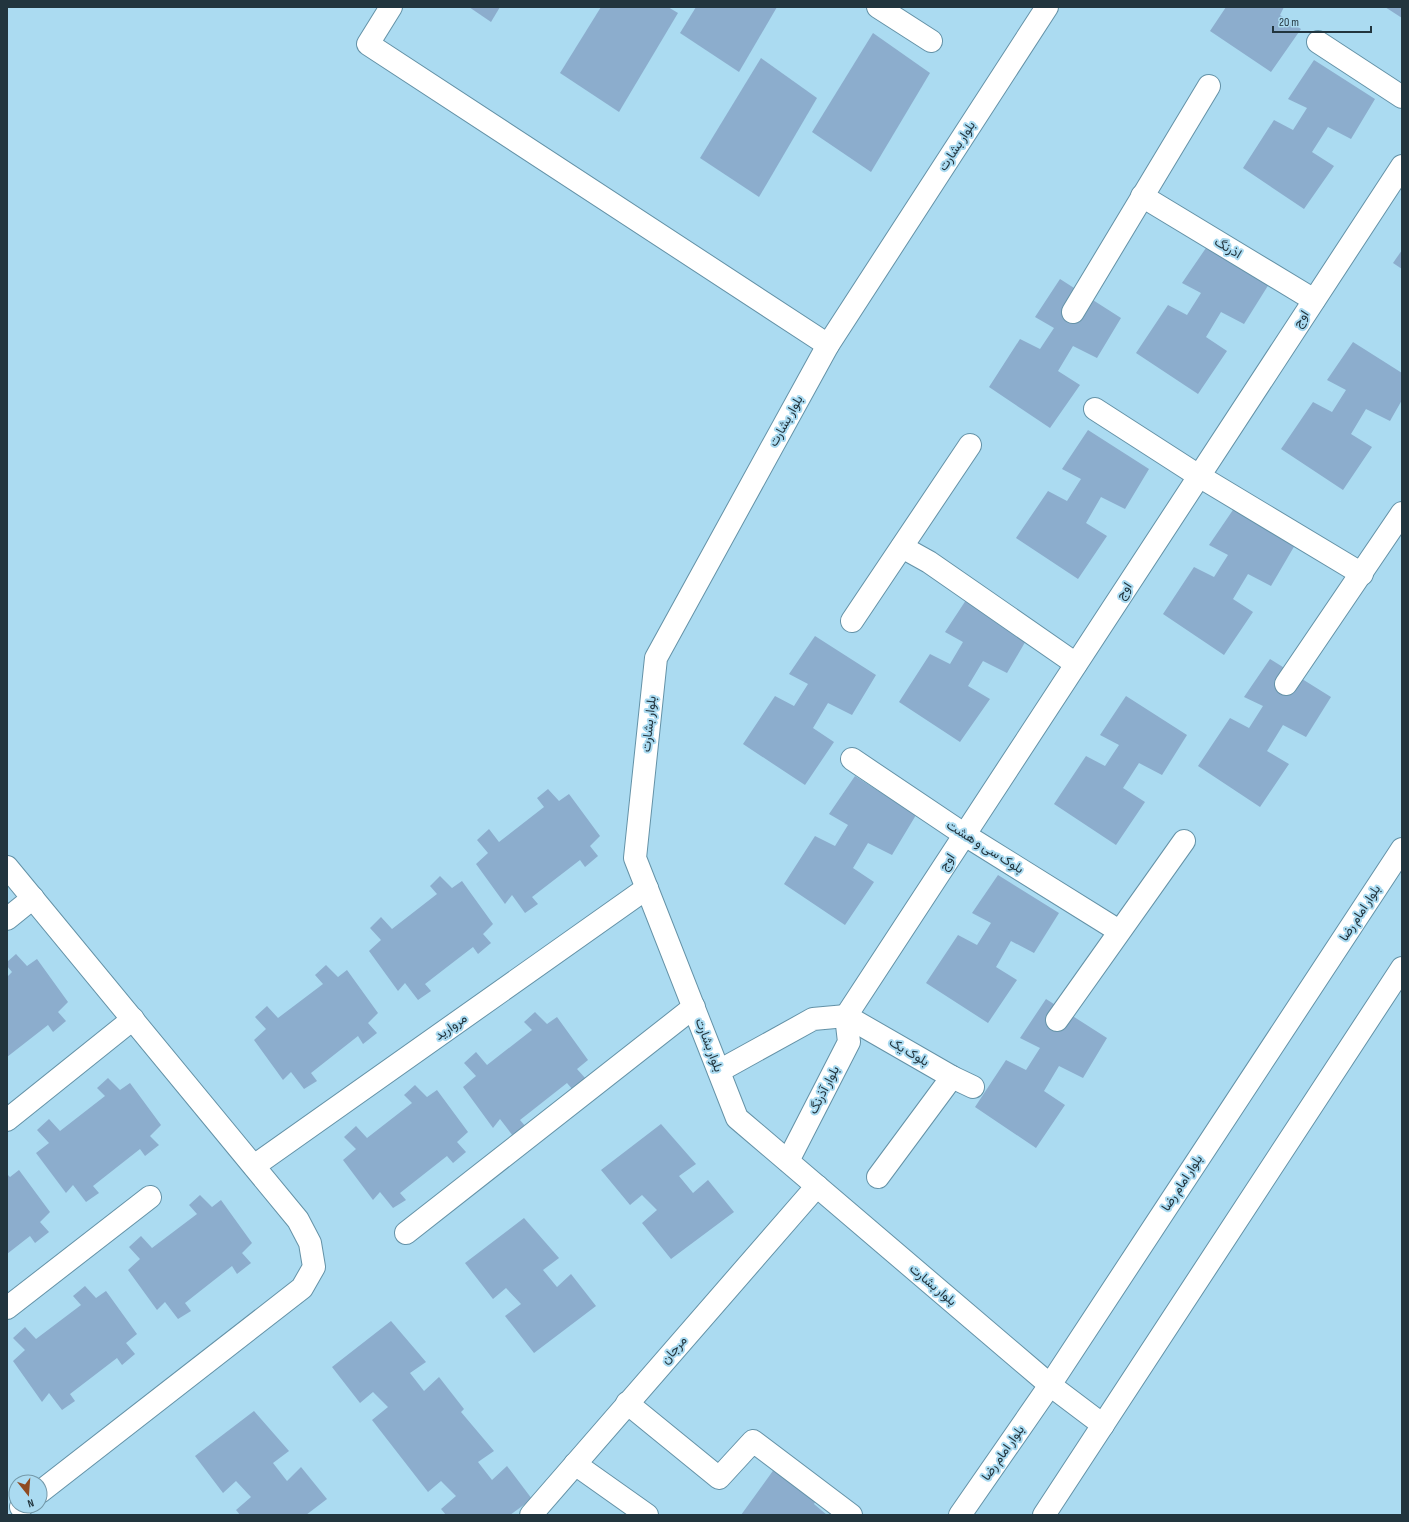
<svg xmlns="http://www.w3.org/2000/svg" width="1409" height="1522" font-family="'Sofia Sans Condensed',Vazirmatn,sans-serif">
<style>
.building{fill:#8cadcd}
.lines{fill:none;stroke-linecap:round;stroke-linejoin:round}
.minor-casing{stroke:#6492a7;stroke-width:24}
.tertiary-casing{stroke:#6492a7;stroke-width:24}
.minor{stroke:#fff;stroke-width:22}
.tertiary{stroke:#fff;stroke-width:22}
.labels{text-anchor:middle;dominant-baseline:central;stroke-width:4;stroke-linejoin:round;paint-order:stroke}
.street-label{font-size:13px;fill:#22353e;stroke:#abdbf1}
</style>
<rect width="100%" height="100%" fill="#abdbf1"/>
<g class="building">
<path d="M 469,7 L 500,7 L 491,22 Z"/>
<path d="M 601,7 L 668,7 L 678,13 L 619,112 L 560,73 Z"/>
<path d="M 696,7 L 777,7 L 739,72 L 680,33 Z"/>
<path d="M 1226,7 L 1284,7 L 1280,15 L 1301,29 L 1271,72 L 1210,31 Z"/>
<path d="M 1385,7 L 1402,7 L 1402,18 Z"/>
<path d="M 873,33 L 930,73 L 871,172 L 812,132 Z"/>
<path d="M 761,58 L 817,98 L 759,197 L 700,158 Z"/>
<path d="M 1314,60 L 1375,99 L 1351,139 L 1328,127 L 1312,152 L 1334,166 L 1304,209 L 1243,168 L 1274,120 L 1293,130 L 1307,108 L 1288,99 Z"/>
<path d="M 1208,245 L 1269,284 L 1244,324 L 1221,312 L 1206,337 L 1227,351 L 1198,394 L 1136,353 L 1168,305 L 1187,315 L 1201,293 L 1182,283 Z"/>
<path d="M 1402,250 L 1402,269 L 1393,263 Z"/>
<path d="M 1060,279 L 1121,318 L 1097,358 L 1073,346 L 1058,371 L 1080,385 L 1050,428 L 989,387 L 1020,339 L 1040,349 L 1054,328 L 1035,317 Z"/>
<path d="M 1353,342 L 1402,373 L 1402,400 L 1390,421 L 1366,409 L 1351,434 L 1372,447 L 1343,490 L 1281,449 L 1313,402 L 1332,412 L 1346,390 L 1327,380 Z"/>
<path d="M 1088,430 L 1149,469 L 1125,509 L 1101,497 L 1086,523 L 1107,536 L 1078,579 L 1016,538 L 1048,491 L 1067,501 L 1081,479 L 1062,469 Z"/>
<path d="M 1235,507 L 1295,545 L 1271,586 L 1248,574 L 1233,599 L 1253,612 L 1224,655 L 1163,614 L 1194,567 L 1214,577 L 1228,555 L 1209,545 Z"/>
<path d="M 970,594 L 1031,632 L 1007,673 L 983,661 L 968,686 L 990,699 L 960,742 L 899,702 L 930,654 L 950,664 L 963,642 L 945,632 Z"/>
<path d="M 815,636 L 876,675 L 852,715 L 828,703 L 813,728 L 834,742 L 805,785 L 743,744 L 775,696 L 794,706 L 808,684 L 789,674 Z"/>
<path d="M 1270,659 L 1331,697 L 1306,737 L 1283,725 L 1267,751 L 1289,764 L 1260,807 L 1198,766 L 1230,718 L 1249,728 L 1263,706 L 1244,697 Z"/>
<path d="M 1126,696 L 1187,735 L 1162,775 L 1139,763 L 1123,788 L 1145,802 L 1116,845 L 1054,804 L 1086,756 L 1105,766 L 1119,745 L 1100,735 Z"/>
<path d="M 855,776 L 916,815 L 892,855 L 868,843 L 853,868 L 874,882 L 845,925 L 784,884 L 815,836 L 835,846 L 848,825 L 829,814 Z"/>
<path d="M 548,789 L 559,801 L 569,794 L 600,836 L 590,846 L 598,856 L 585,867 L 580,860 L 532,897 L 538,904 L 525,913 L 512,895 L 505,904 L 476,864 L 488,853 L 477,840 L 489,829 L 499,842 L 544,807 L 537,798 Z"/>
<path d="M 998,875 L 1059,913 L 1034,953 L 1011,941 L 996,967 L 1017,980 L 988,1023 L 926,983 L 958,935 L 977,945 L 991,923 L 972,913 Z"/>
<path d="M 440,876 L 452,888 L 462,881 L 493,924 L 483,934 L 491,943 L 478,954 L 473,947 L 425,984 L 431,991 L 418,1000 L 405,983 L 398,991 L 369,951 L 381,940 L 370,928 L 381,917 L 392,929 L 437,894 L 430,886 Z"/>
<path d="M 16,954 L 27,966 L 37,959 L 68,1002 L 58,1012 L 66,1021 L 53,1032 L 48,1025 L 7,1057 L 7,977 L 12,972 L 7,966 L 7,962 Z"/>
<path d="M 326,965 L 338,977 L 347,970 L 378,1013 L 368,1023 L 377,1033 L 363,1044 L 358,1036 L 311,1073 L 317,1081 L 304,1089 L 291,1072 L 283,1080 L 254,1040 L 266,1029 L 255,1017 L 267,1006 L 278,1018 L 323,984 L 315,975 Z"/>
<path d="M 1046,999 L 1107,1038 L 1083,1078 L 1059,1066 L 1044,1091 L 1065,1105 L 1036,1148 L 975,1107 L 1006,1060 L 1026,1070 L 1040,1048 L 1020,1038 Z"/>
<path d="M 535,1012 L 547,1024 L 557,1017 L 588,1060 L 577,1069 L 586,1079 L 573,1090 L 567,1083 L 520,1120 L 526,1127 L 513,1136 L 500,1119 L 493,1128 L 463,1087 L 476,1076 L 464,1063 L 476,1052 L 487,1065 L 532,1030 L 524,1022 Z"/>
<path d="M 108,1078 L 120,1090 L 130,1083 L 161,1125 L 150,1136 L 159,1145 L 145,1156 L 140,1149 L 93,1186 L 99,1193 L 86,1202 L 73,1185 L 66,1193 L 36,1153 L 49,1143 L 37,1130 L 49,1119 L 60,1131 L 105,1096 L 97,1088 Z"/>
<path d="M 415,1085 L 427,1097 L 437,1090 L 468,1132 L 457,1142 L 466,1152 L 453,1163 L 447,1156 L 400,1193 L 406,1200 L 393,1208 L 380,1192 L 373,1200 L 343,1160 L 356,1149 L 344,1137 L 356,1126 L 367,1138 L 412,1103 L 404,1095 Z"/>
<path d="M 661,1124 L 696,1164 L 679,1176 L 693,1193 L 708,1180 L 734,1212 L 671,1259 L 642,1223 L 657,1210 L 642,1195 L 630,1205 L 601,1170 Z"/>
<path d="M 19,1170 L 50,1212 L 40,1222 L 49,1232 L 35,1243 L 30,1236 L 7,1254 L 7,1174 L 10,1177 Z"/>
<path d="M 200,1195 L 212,1207 L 221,1200 L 252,1243 L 242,1253 L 251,1263 L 237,1274 L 232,1266 L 185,1303 L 191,1311 L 178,1319 L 165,1302 L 157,1310 L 128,1270 L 140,1259 L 129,1247 L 141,1236 L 152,1248 L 197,1214 L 189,1205 Z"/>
<path d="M 524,1218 L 559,1258 L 543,1270 L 557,1287 L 571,1274 L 596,1306 L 534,1353 L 505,1316 L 521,1304 L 506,1288 L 493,1299 L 465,1263 Z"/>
<path d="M 85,1286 L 96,1298 L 106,1291 L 137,1334 L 126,1343 L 135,1354 L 122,1365 L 117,1358 L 70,1394 L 75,1401 L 62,1410 L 49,1393 L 42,1402 L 13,1361 L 25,1350 L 13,1338 L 25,1327 L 36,1339 L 81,1305 L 73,1296 Z"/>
<path d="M 391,1321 L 426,1362 L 410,1373 L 424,1391 L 439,1377 L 464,1409 L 461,1412 L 494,1451 L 478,1462 L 492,1480 L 507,1466 L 532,1499 L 510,1515 L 446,1515 L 441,1509 L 456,1496 L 441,1481 L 428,1492 L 372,1420 L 388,1407 L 373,1392 L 360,1403 L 332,1367 Z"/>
<path d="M 254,1411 L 289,1451 L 273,1463 L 287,1481 L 301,1467 L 327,1499 L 306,1515 L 240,1515 L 236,1510 L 251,1497 L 236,1481 L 223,1493 L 195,1456 Z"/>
<path d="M 775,1468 L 820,1493 L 814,1504 L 827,1515 L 741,1515 Z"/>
</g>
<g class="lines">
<g class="minor-casing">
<g id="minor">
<path d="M 391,7 L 368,44 L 828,345"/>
<path d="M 878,7 L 931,41"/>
<path d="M 1047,7 L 828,345 L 656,658 L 635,858 L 737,1118 L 1050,1385"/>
<path d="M 1318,42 L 1402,97"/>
<path d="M 1142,196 L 1314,300"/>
<path d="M 1073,312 L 1209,86"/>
<path d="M 1095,409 L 1199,476 L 1362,574"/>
<path d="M 902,547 L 929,562 L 1076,664"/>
<path d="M 852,621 L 970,445"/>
<path d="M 1286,684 L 1402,513"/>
<path d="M 852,759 L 965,835 L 1119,931"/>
<path d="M 7,867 L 298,1220 L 310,1243 L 314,1267 L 302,1288 L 40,1492"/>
<path d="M 7,919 L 33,898"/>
<path d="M 846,1016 L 1402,166"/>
<path d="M 846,1016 L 952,1077 L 973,1087"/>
<path d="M 1057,1020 L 1184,841"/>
<path d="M 719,1071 L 813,1019 L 846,1016"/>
<path d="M 7,1120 L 133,1019"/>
<path d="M 788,1161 L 849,1042 L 846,1016"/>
<path d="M 254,1166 L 647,888"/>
<path d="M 878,1177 L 952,1077"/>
<path d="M 406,1233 L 694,1007"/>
<path d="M 7,1308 L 150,1197"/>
<path d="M 627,1403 L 719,1478 L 753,1441 L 851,1515"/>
<path d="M 575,1464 L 647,1515"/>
<path d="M 21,1507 L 22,1506"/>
<path d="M 531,1515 L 817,1186"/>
</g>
</g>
<g class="tertiary-casing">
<g id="tertiary">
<path d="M 1050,1385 L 1103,1425"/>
<path d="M 960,1515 L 1050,1385 L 1402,849"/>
<path d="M 1044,1515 L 1402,968"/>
</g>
</g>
<use href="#minor" class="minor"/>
<use href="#tertiary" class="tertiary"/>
</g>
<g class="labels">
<g class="street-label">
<text transform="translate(957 146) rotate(-57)">بلوار بشارت</text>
<text transform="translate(1228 248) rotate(31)">اذرنگ</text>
<text transform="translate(1301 319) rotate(-57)">اوج</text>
<text transform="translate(786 421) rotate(-61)">بلوار بشارت</text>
<text transform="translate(1124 591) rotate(-57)">اوج</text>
<text transform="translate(649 724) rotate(-84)">بلوار بشارت</text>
<text transform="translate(985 847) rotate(32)">بلوک سی و هشت</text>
<text transform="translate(947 862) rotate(-57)">اوج</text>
<text transform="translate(1360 913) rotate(-57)">بلوار امام رضا</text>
<text transform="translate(451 1027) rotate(-35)">مروارید</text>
<text transform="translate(709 1045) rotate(69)">بلوار بشارت</text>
<text transform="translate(909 1052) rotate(30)">بلوک یک</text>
<text transform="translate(824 1090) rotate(-63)">بلوار آذرنگ</text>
<text transform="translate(1182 1183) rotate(-57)">بلوار امام رضا</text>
<text transform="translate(933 1285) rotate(40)">بلوار بشارت</text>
<text transform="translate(674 1350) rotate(-49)">مرجان</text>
<text transform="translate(1003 1453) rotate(-55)">بلوار امام رضا</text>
</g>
</g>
<rect width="1409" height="1522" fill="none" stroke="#22353e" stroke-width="16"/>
<g transform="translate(28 1494) rotate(163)"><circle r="19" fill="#abdbf1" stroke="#7499a9"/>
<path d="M0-3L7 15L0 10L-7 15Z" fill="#8f4a21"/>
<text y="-6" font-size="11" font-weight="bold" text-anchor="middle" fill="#22353e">N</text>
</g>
<path d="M1273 26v6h98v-6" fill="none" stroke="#22353e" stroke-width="2"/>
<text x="1279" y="26" font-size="12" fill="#22353e" stroke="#abdbf1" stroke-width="3" paint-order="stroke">20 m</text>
</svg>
